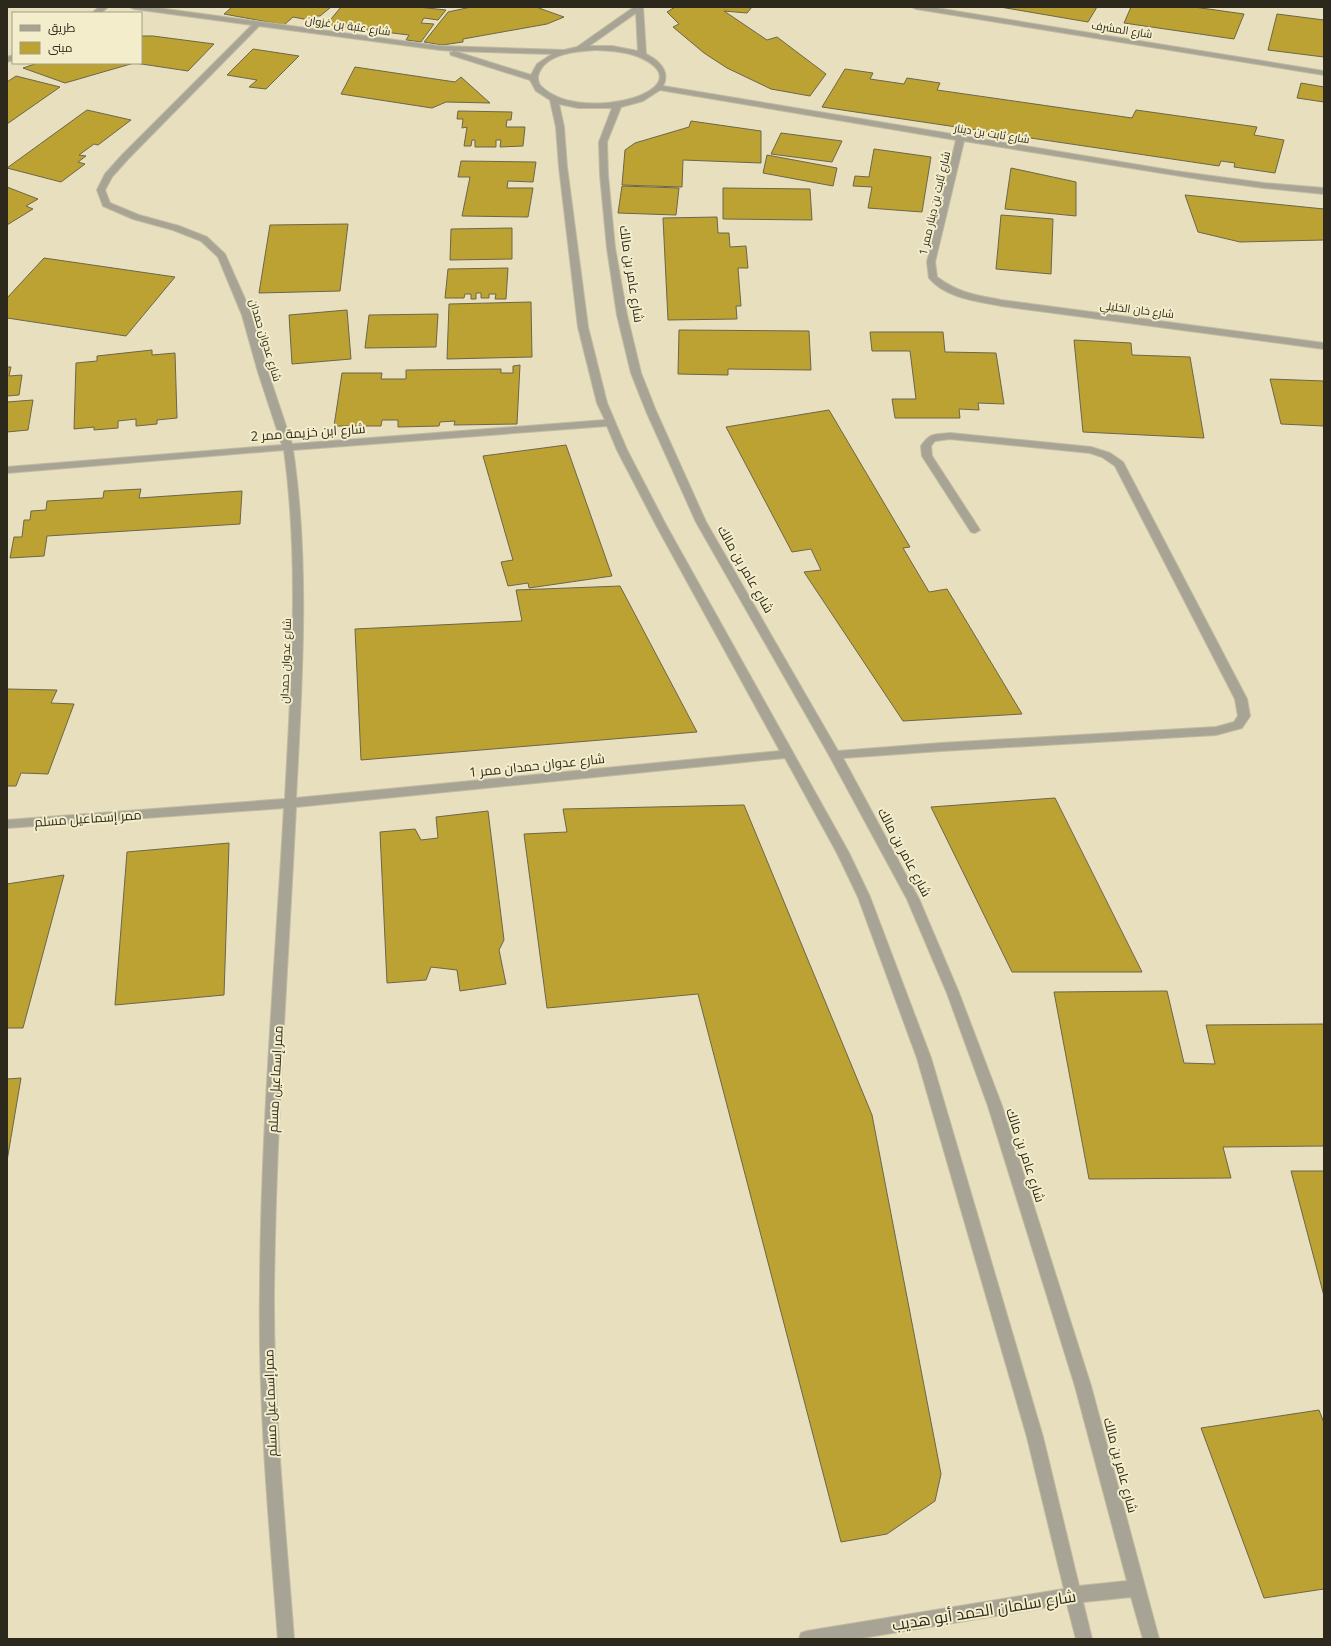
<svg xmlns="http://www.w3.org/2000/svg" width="1331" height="1646" font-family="'Open Sans',Cairo,sans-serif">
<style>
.building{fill:#bba233;stroke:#6d6649}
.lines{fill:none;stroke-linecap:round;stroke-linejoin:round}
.minor-casing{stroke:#c2bb9e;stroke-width:2}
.minor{fill:#a7a496;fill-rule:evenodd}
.labels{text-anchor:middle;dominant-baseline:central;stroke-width:4;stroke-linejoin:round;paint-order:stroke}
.far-street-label{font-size:11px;fill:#2c291c;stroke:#f4edcb}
.street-label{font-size:13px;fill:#2c291c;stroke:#f4edcb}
.near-street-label{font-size:16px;fill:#2c291c;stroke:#f4edcb}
</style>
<rect width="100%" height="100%" fill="#e7dfbe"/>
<g class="building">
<path d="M 232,7 L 331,7 L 320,16 L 314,16 L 309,20 L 293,17 L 284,25 L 224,14 Z"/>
<path d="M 341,7 L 418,7 L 446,10 L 438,20 L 424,18 L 421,23 L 434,24 L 421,42 L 406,40 L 409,35 L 326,25 Z"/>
<path d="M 471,7 L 536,7 L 564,17 L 547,24 L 463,39 L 463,42 L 442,45 L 424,42 L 448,12 Z"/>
<path d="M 675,7 L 752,7 L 747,13 L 724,11 L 767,40 L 777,37 L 826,74 L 810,96 L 771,89 L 727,68 L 704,53 L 673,27 L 679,24 L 667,12 Z"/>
<path d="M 1000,7 L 1097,7 L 1088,22 Z"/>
<path d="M 1131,7 L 1194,7 L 1244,14 L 1234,39 L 1124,23 Z"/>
<path d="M 1277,14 L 1324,20 L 1324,57 L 1268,50 Z"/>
<path d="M 141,36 L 153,36 L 214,44 L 188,71 L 135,63 L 141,63 Z"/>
<path d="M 253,49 L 299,56 L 266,89 L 249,87 L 257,80 L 227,75 Z"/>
<path d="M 38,63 L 134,63 L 65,83 L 23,68 Z"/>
<path d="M 355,67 L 455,82 L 461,77 L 490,103 L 446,102 L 432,108 L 341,94 Z"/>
<path d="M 845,69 L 873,73 L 870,79 L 904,84 L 907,78 L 940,83 L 937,90 L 1132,118 L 1136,110 L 1257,127 L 1254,135 L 1284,140 L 1275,173 L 1234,167 L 1235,163 L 1221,161 L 1219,166 L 822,107 Z"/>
<path d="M 16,76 L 60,87 L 7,124 L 7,82 Z"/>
<path d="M 1301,83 L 1324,87 L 1324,102 L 1297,98 Z"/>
<path d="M 87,110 L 131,120 L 98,145 L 94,144 L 79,155 L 86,156 L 78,162 L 85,164 L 61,182 L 7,168 Z"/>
<path d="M 458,111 L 512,112 L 511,120 L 507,120 L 506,127 L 525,127 L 523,146 L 500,147 L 501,140 L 496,140 L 496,147 L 475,147 L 475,140 L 472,140 L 471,146 L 464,146 L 467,127 L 462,128 L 463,119 L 457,119 Z"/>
<path d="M 691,121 L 761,131 L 761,163 L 683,160 L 682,187 L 622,185 L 625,150 L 635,143 L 689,127 Z"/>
<path d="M 781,133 L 842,141 L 832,162 L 771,154 Z"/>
<path d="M 874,149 L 931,157 L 922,212 L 868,208 L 872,187 L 853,186 L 855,176 L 869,177 Z"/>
<path d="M 767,155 L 837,168 L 833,186 L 763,173 Z"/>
<path d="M 461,161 L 536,162 L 533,182 L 508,181 L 507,188 L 533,188 L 528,217 L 462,216 L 470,177 L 458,177 Z"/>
<path d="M 1011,168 L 1076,182 L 1076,216 L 1005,209 Z"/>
<path d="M 622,186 L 679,188 L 676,215 L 618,213 Z"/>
<path d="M 7,187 L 38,199 L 26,206 L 33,209 L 7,225 Z"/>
<path d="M 723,188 L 810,189 L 812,220 L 723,219 Z"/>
<path d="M 1185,195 L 1324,209 L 1324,240 L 1240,242 L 1198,232 Z"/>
<path d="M 1001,215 L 1053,219 L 1051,274 L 996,269 Z"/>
<path d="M 717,217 L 718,233 L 729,233 L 730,247 L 746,246 L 748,268 L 738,268 L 741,306 L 736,306 L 737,319 L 668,320 L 663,218 Z"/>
<path d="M 348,224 L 340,291 L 259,293 L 270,225 Z"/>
<path d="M 512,228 L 512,259 L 450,260 L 451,229 Z"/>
<path d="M 44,258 L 175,277 L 126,336 L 7,318 L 7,298 Z"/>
<path d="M 508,268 L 506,299 L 495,299 L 496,294 L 489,294 L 489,298 L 481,298 L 481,293 L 476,293 L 476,299 L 471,299 L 471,294 L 465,294 L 464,298 L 445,298 L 448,269 Z"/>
<path d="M 531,302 L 532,357 L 447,359 L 449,304 Z"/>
<path d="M 347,310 L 351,359 L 292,364 L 289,315 Z"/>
<path d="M 438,314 L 436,347 L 365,348 L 369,315 Z"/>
<path d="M 679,330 L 809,331 L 811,370 L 728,369 L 728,375 L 678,374 Z"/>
<path d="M 870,332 L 943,332 L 945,352 L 996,353 L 1004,404 L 978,403 L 979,410 L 959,409 L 960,418 L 895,418 L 892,399 L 916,399 L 910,351 L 872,351 Z"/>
<path d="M 1074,340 L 1131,343 L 1132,355 L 1190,357 L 1204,438 L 1083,432 Z"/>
<path d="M 152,350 L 152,355 L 175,353 L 177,418 L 157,420 L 157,424 L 136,426 L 136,419 L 118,421 L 118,428 L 94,430 L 94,427 L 74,429 L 76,363 L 97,361 L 97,356 Z"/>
<path d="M 520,365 L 517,424 L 454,425 L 455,421 L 440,422 L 439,426 L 398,427 L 398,420 L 382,420 L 381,426 L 334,426 L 342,373 L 382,373 L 381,379 L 406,379 L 406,370 L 501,369 L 501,373 L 513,373 L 513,366 Z"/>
<path d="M 7,367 L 11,367 L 9,376 L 22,375 L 19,395 L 7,396 Z"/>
<path d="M 1270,379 L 1324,381 L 1324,426 L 1281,424 Z"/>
<path d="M 33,400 L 28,430 L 7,432 L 7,402 Z"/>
<path d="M 829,410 L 910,547 L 903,548 L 929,592 L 947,589 L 1022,714 L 903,721 L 804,572 L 821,570 L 811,549 L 792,552 L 726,427 Z"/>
<path d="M 566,445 L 612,576 L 529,588 L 528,583 L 508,586 L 501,562 L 513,560 L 483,456 Z"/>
<path d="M 141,489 L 139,498 L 242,491 L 240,524 L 47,536 L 44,556 L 10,558 L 14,537 L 22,537 L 24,520 L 30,520 L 31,511 L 46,510 L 47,501 L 103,498 L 104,491 Z"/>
<path d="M 620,586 L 697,732 L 361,760 L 355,629 L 522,621 L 516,590 Z"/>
<path d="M 7,689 L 57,690 L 51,703 L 74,704 L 48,774 L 21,773 L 16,786 L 7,786 Z"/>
<path d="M 1055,798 L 1142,972 L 1012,972 L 931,807 Z"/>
<path d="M 744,805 L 872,1115 L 941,1474 L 935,1501 L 887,1534 L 841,1542 L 698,994 L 547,1008 L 524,834 L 567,832 L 563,809 Z"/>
<path d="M 488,811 L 504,940 L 499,950 L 506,984 L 460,991 L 457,970 L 431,967 L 426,980 L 387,983 L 380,832 L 415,829 L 421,840 L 438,838 L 436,817 Z"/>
<path d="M 229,843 L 224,995 L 115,1005 L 127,852 Z"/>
<path d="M 64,875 L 23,1028 L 7,1028 L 7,884 Z"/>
<path d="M 1167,991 L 1184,1063 L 1215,1064 L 1206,1025 L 1324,1024 L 1324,1146 L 1223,1147 L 1231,1178 L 1089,1179 L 1054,992 Z"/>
<path d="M 21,1078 L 7,1161 L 7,1079 Z"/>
<path d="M 1291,1171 L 1324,1171 L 1324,1296 Z"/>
<path d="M 1319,1410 L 1324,1423 L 1324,1589 L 1264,1598 L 1201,1428 Z"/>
</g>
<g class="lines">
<g class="minor-casing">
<g id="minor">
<path d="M 99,7 L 108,7 L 101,13 L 92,13 Z"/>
<path d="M 130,7 L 151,7 L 440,46 L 564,50 L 577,47 L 634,7 L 643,7 L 646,54 C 658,60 671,71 663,86 L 1175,171 L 1264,183 L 1324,188 L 1324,194 L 1264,188 L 1205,180 L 964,141 L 935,262 L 937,277 C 959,293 975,295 1001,300 L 1324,343 L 1324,349 L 1001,306 C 977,301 945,298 929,278 L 927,262 L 956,140 L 660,90 L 643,101 L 621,107 L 607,142 L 608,175 L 615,248 L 627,315 L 641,373 L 656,411 L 706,522 L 838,751 L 941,743 L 1216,727 L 1234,722 L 1238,716 L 1235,699 L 1115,466 L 1102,457 L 1090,453 L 950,439 L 935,441 L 931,446 L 932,456 L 980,530 L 975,533 L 971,532 L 922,456 L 921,446 C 931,432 934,435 950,433 L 1091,447 L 1110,453 L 1123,462 L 1247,699 L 1250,716 L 1242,728 L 1216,735 L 941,751 L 843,758 L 919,899 L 959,993 L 1002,1106 L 1091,1386 L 1159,1639 L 1143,1639 L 1131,1597 L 1083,1602 L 1092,1639 L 1076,1639 L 1067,1604 L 856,1639 L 799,1639 L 801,1633 L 807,1631 L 1064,1589 L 1027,1437 L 917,1058 L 858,897 L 837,853 L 785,758 L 296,807 C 288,967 276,1127 274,1288 C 273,1405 285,1522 294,1639 L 278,1639 C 269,1522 258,1405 260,1288 C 261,1128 275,968 284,808 L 7,828 L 7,820 L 285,799 C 291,683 300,566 284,450 L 7,473 L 7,467 L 282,445 L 258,372 L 242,315 L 218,257 L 201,241 L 173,230 L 133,219 L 103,206 L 97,190 L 105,174 L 122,155 L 252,25 L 134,9 ZM 636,13 L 638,51 L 612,46 L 589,46 ZM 259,26 L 440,50 L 454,51 L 450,53 L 451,55 L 530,80 L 536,91 L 550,100 L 556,127 L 559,167 L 578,327 L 597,403 L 605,420 L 292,444 L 268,372 L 252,315 L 225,254 L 207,237 L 179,226 L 139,215 L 110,203 L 105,190 L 112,177 L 128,159 ZM 596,50 C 616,51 638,52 654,66 C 686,95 578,122 542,87 C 538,84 537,78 539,73 C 547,53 578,51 596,50 ZM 454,51 L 552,54 L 537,64 L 531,75 ZM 559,104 L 578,108 L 612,108 L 599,142 L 600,175 L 607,248 L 617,315 L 631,373 L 646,411 L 696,522 L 829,755 L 907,899 L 947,993 L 988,1106 L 1075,1386 L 1127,1581 L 1079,1586 L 1043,1437 L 931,1058 L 870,897 L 849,853 L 666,525 L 627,450 L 607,403 L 588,327 L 567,167 L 564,127 ZM 607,426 L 617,450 L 656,525 L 780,751 L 296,798 C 302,682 310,565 293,450 Z"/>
<path d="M 912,7 L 930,7 L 1324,71 L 1324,75 L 916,9 Z"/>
<path d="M 13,55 L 13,60 L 7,62 L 7,57 Z"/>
</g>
</g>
<use href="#minor" class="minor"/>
</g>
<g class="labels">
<g class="far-street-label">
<text transform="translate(348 25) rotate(8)">شارع عتبة بن غزوان</text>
<text transform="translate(1122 29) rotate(9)">شارع المشرف</text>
<text transform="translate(992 133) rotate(9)">شارع ثابت بن دينار</text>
<text transform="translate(934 203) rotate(-77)">شارع ثابت بن دينار ممر 1</text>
<text transform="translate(1137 309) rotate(7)">شارع خان الخليلي</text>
<text transform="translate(266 340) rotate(73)">شارع عدوان حمدان</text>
<text transform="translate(285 661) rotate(-88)">شارع عدوان حمدان</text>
</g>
<g class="street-label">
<text transform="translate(632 274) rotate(81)">شارع عامر بن مالك</text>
<text transform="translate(308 432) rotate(-4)">شارع ابن خزيمة ممر 2</text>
<text transform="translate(746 569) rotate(60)">شارع عامر بن مالك</text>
<text transform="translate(537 765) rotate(-6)">شارع عدوان حمدان ممر 1</text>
<text transform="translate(88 818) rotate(-4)">ممر إسماعيل مسلم</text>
<text transform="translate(905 852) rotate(62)">شارع عامر بن مالك</text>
<text transform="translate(275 1079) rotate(-87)">ممر إسماعيل مسلم</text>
<text transform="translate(1026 1155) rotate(72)">شارع عامر بن مالك</text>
<text transform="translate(270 1403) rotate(-92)">ممر إسماعيل مسلم</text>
<text transform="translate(1121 1465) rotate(75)">شارع عامر بن مالك</text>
</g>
<g class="near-street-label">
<text transform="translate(984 1610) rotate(-9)">شارع سلمان الحمد أبو هديب</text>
</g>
</g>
<rect width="1331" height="1646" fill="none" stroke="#2c291c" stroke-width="16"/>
<rect x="12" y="12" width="130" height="52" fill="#f4edcb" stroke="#a49f85"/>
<rect x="20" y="25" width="20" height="6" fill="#a7a496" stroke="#a49f85"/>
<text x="48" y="32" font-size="12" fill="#2c291c">طريق</text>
<rect x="20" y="42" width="20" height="12" fill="#bba233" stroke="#a49f85"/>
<text x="48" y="52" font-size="12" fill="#2c291c">مبنى</text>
</svg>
